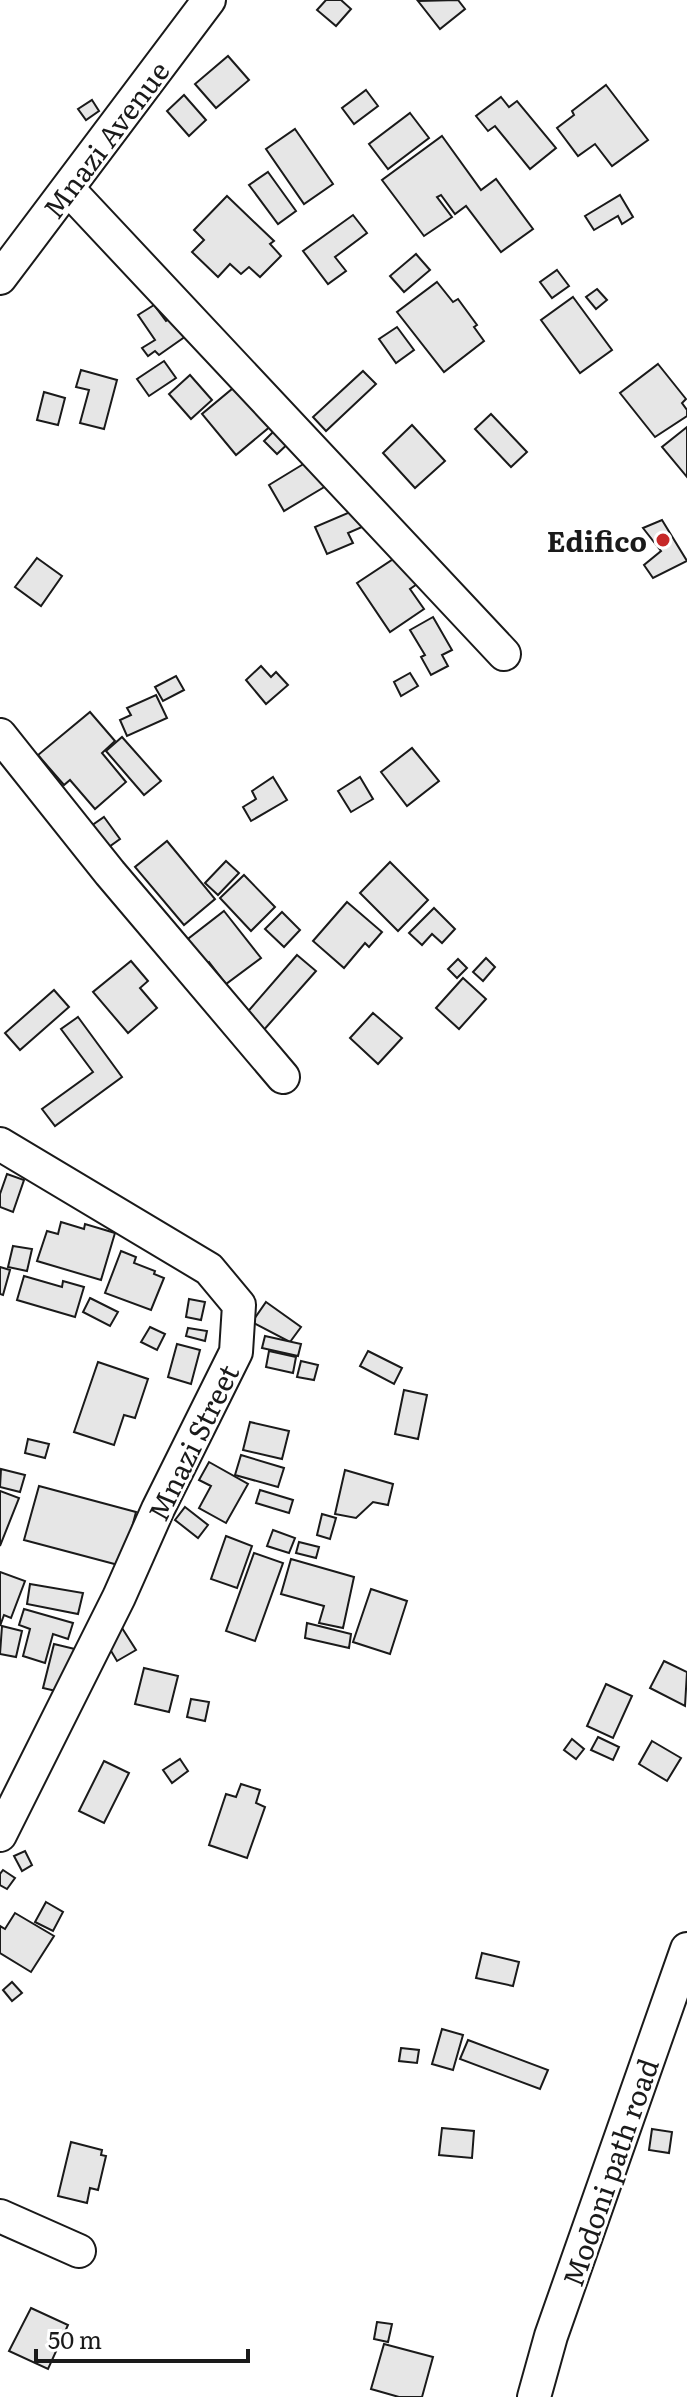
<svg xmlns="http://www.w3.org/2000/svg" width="687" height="2397" font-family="Literata,serif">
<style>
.building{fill:#e6e6e6;stroke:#1a1a1a;stroke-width:2}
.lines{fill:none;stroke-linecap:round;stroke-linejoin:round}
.minor-casing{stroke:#1a1a1a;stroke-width:36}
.minor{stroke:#fff;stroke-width:32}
.poi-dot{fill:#c62828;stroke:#fff;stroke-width:3}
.labels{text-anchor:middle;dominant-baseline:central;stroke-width:6;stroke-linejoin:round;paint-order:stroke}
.street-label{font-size:28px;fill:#1a1a1a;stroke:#fff}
.poi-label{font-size:28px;font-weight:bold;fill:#1a1a1a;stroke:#fff;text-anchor:end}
</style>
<rect width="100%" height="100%" fill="#fff"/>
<g class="building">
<path d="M 326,0 L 341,0 L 351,9 L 336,26 L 317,10 Z"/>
<path d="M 458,0 L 465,9 L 440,29 L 418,1 Z"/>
<path d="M 228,56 L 249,80 L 216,108 L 195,84 Z"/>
<path d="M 606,85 L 648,140 L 612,166 L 595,144 L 578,156 L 557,128 L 574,115 L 572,111 Z"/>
<path d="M 366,90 L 378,106 L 354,124 L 342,108 Z"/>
<path d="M 184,95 L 206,120 L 189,136 L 167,111 Z"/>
<path d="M 501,97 L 509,107 L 517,101 L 556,148 L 530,169 L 495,126 L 488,131 L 476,116 Z"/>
<path d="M 92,100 L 99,111 L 86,120 L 78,109 Z"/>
<path d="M 410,113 L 429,138 L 388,169 L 369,144 Z"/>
<path d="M 295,129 L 333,184 L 304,204 L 266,149 Z"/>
<path d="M 442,136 L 481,190 L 496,179 L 533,229 L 501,252 L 466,206 L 455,214 L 441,195 L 437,197 L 452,217 L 424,236 L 382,180 Z"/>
<path d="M 268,172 L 296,211 L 278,224 L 249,185 Z"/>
<path d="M 620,195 L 633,217 L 622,224 L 618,216 L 594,230 L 585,216 Z"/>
<path d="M 227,196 L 274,241 L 270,244 L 281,256 L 260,277 L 249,267 L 241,274 L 230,264 L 218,277 L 192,252 L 204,240 L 194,230 Z"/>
<path d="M 353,215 L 367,233 L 335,257 L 346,271 L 328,284 L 303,251 Z"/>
<path d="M 416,254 L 430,270 L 404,292 L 390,276 Z"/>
<path d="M 557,270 L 569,286 L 552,298 L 540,282 Z"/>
<path d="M 437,282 L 453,302 L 458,299 L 477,325 L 474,327 L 484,341 L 444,372 L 397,312 Z"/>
<path d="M 597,289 L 607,300 L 596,309 L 586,297 Z"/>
<path d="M 573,297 L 612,350 L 580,373 L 541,320 Z"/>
<path d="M 154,305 L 166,321 L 173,317 L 186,336 L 159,355 L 155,351 L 148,356 L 142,348 L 155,340 L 138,315 Z"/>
<path d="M 397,327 L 414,350 L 396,363 L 379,339 Z"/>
<path d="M 164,361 L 176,378 L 149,396 L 137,379 Z"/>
<path d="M 658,364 L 686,399 L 682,403 L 687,410 L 687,416 L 655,437 L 620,393 Z"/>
<path d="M 81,370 L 117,380 L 104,429 L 80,423 L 89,390 L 76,387 Z"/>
<path d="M 363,371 L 376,384 L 326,431 L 313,417 Z"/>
<path d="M 190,375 L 212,400 L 191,419 L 169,394 Z"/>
<path d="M 238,384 L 272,425 L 236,455 L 202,414 Z"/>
<path d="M 44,392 L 65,398 L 58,425 L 37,420 Z"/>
<path d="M 491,414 L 527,452 L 511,467 L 475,429 Z"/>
<path d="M 280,425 L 293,439 L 277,454 L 264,441 Z"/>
<path d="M 412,425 L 445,461 L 415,488 L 383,453 Z"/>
<path d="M 687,427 L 687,477 L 662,447 Z"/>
<path d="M 310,460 L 326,486 L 284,511 L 269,485 Z"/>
<path d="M 362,507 L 369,524 L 348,533 L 353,543 L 327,554 L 315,527 Z"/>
<path d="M 662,520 L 687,561 L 653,578 L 644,565 L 661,551 L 643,528 Z"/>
<path d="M 401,554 L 420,582 L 410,589 L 424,609 L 390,632 L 357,583 Z"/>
<path d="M 37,558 L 62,576 L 41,606 L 15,587 Z"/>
<path d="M 433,617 L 452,650 L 442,655 L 448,666 L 431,675 L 421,657 L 425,655 L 410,630 Z"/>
<path d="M 261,666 L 271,677 L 276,672 L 288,685 L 266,704 L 246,680 Z"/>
<path d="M 410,673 L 418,686 L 401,696 L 394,682 Z"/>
<path d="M 176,676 L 184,690 L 163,701 L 155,687 Z"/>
<path d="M 156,695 L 167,718 L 127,736 L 120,720 L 131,715 L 127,708 Z"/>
<path d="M 90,712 L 115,741 L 102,753 L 126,782 L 95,809 L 70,780 L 64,785 L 38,755 Z"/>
<path d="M 122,737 L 161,781 L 144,795 L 106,751 Z"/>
<path d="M 412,748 L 439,781 L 407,806 L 381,772 Z"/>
<path d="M 273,777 L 287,800 L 251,821 L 243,807 L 256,799 L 252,791 Z"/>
<path d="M 360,777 L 373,799 L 351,812 L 338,791 Z"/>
<path d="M 104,817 L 120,839 L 106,849 L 91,826 Z"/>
<path d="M 167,841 L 215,899 L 184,925 L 135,867 Z"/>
<path d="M 226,861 L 239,873 L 218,895 L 205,883 Z"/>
<path d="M 390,862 L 428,900 L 398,931 L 360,893 Z"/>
<path d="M 244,875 L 275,907 L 251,931 L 220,898 Z"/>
<path d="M 347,902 L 382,932 L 369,947 L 365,943 L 344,968 L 313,941 Z"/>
<path d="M 434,908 L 455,929 L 442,943 L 432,934 L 422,945 L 409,933 Z"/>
<path d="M 224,911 L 261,958 L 226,984 L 209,962 L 203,966 L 184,942 Z"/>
<path d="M 282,912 L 300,930 L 284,947 L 265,929 Z"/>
<path d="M 297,955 L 316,971 L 262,1032 L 244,1016 Z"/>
<path d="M 486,958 L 495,967 L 483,981 L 473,972 Z"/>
<path d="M 458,959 L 467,968 L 457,978 L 448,969 Z"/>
<path d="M 131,961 L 148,981 L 140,988 L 157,1008 L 128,1033 L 93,992 Z"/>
<path d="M 463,978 L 486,999 L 459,1029 L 436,1008 Z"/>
<path d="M 54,990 L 69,1007 L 20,1050 L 5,1033 Z"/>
<path d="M 373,1013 L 402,1038 L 378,1064 L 350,1038 Z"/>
<path d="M 78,1017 L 122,1077 L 55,1126 L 42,1109 L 93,1072 L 61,1029 Z"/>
<path d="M 7,1174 L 24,1180 L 13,1212 L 0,1207 L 0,1194 Z"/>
<path d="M 61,1222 L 84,1229 L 85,1224 L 115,1233 L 101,1280 L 37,1261 L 47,1231 L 58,1234 Z"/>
<path d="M 13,1246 L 32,1249 L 27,1271 L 8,1267 Z"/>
<path d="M 121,1251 L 136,1257 L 134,1263 L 155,1271 L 154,1274 L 164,1278 L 151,1310 L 105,1293 Z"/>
<path d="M 0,1267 L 10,1270 L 3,1295 L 0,1294 Z"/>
<path d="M 24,1276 L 62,1287 L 63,1281 L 84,1287 L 75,1317 L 17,1300 Z"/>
<path d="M 90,1298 L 118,1312 L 110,1326 L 83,1312 Z"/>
<path d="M 189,1299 L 205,1302 L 201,1320 L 186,1317 Z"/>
<path d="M 266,1302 L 301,1327 L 290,1342 L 252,1322 Z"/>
<path d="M 150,1327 L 165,1334 L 157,1350 L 141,1342 Z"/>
<path d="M 188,1328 L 207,1331 L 205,1341 L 186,1336 Z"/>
<path d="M 265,1336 L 301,1344 L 298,1356 L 262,1348 Z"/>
<path d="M 177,1344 L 200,1350 L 191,1384 L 168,1377 Z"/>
<path d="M 269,1351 L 296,1357 L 293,1373 L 266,1367 Z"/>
<path d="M 368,1351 L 402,1368 L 394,1384 L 360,1366 Z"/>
<path d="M 301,1361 L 318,1365 L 314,1380 L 297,1377 Z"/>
<path d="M 98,1362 L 148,1379 L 135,1418 L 124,1415 L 114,1445 L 74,1432 Z"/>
<path d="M 404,1390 L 427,1395 L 418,1439 L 395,1434 Z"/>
<path d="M 250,1422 L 289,1431 L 282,1459 L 243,1450 Z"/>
<path d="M 28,1439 L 49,1444 L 45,1458 L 25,1453 Z"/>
<path d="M 241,1455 L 284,1468 L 278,1487 L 235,1475 Z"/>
<path d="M 209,1462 L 248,1484 L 226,1523 L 199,1508 L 211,1486 L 199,1480 Z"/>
<path d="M 1,1469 L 25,1475 L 20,1492 L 0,1487 Z"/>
<path d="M 345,1470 L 393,1484 L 388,1505 L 373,1502 L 356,1518 L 335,1514 Z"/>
<path d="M 39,1486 L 136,1512 L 122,1566 L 24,1540 Z"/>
<path d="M 260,1490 L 293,1500 L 289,1513 L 256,1503 Z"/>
<path d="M 0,1491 L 19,1498 L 0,1546 Z"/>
<path d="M 185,1507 L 208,1525 L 198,1538 L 175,1520 Z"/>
<path d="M 322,1514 L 336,1518 L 330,1539 L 317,1535 Z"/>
<path d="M 273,1530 L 295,1538 L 289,1553 L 267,1546 Z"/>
<path d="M 226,1536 L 252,1546 L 237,1588 L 211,1579 Z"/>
<path d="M 299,1542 L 319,1547 L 316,1558 L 296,1553 Z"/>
<path d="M 254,1553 L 283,1563 L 255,1641 L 226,1631 Z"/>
<path d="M 291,1559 L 354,1577 L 343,1628 L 319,1623 L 324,1606 L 281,1594 Z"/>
<path d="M 0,1572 L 25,1581 L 11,1618 L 4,1615 L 0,1626 Z"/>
<path d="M 30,1584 L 83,1593 L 78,1614 L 27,1604 Z"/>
<path d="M 371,1589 L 407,1601 L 390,1654 L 353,1642 Z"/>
<path d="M 24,1609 L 73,1623 L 68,1639 L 53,1634 L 45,1663 L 23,1656 L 30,1629 L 19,1625 Z"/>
<path d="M 307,1623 L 351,1634 L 349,1648 L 305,1638 Z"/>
<path d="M 2,1626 L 22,1631 L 16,1657 L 0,1654 Z"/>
<path d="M 122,1628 L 136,1650 L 117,1661 L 104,1639 Z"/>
<path d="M 54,1644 L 79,1650 L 69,1694 L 43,1688 Z"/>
<path d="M 664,1661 L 687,1672 L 685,1706 L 650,1688 Z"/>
<path d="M 144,1668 L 178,1676 L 169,1712 L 135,1704 Z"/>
<path d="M 606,1684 L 632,1696 L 613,1738 L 587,1726 Z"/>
<path d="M 191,1699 L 209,1702 L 205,1721 L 187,1717 Z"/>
<path d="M 598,1737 L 619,1747 L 613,1760 L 591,1750 Z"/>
<path d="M 572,1739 L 584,1749 L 576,1759 L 564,1750 Z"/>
<path d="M 652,1741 L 681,1758 L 667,1781 L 639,1764 Z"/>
<path d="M 180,1759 L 188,1771 L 172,1783 L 163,1770 Z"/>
<path d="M 104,1761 L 129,1773 L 104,1823 L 79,1811 Z"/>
<path d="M 241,1784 L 260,1790 L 256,1803 L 265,1807 L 247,1858 L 209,1845 L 226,1794 L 236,1797 Z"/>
<path d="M 25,1851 L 32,1865 L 22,1871 L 14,1856 Z"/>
<path d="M 3,1870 L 15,1878 L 7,1889 L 0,1885 L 0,1874 Z"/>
<path d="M 46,1902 L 63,1912 L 53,1931 L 35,1922 Z"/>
<path d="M 15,1913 L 54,1936 L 31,1972 L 0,1953 L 0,1926 L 5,1929 Z"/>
<path d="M 482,1953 L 519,1962 L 513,1986 L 476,1978 Z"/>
<path d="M 12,1982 L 22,1993 L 12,2001 L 3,1990 Z"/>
<path d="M 442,2029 L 463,2035 L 453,2070 L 432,2064 Z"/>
<path d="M 468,2040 L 548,2070 L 540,2089 L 460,2059 Z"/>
<path d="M 401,2048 L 419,2050 L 417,2063 L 399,2061 Z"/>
<path d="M 442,2128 L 474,2131 L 472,2158 L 439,2155 Z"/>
<path d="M 652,2129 L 672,2132 L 669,2153 L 649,2150 Z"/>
<path d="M 71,2142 L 102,2150 L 101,2155 L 106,2156 L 98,2190 L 90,2188 L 87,2203 L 58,2196 Z"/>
<path d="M 31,2308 L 68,2325 L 48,2369 L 9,2351 Z"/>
<path d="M 377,2322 L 392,2324 L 388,2342 L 374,2339 Z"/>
<path d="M 384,2344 L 433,2357 L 422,2397 L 399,2397 L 371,2389 Z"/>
</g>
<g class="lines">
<g class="minor-casing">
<g id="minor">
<path d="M 69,190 L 504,654"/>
<path d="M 0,278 L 209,0"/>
<path d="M 0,735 L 110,873 L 283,1077"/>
<path d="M 0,1144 L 209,1269 L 239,1305 L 236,1352 L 158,1509 L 119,1597 L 0,1835"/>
<path d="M 0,2216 L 79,2251"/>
<path d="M 534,2397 L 551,2336 L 687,1949"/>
</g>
</g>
<use href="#minor" class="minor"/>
</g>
<circle class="poi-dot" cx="663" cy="540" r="8"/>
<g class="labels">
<g class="street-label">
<text transform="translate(105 139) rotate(-53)">Mnazi Avenue</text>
<text transform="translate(192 1442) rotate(-64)">Mnazi Street</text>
<text transform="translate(609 2172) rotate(-71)">Modoni path road</text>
</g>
<g class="poi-label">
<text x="647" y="540">Edifico</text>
</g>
</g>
<path d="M36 2349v12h212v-12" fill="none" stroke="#1a1a1a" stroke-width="4"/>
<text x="48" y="2349" font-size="24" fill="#1a1a1a" stroke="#ffffff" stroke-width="6" paint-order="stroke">50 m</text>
</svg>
